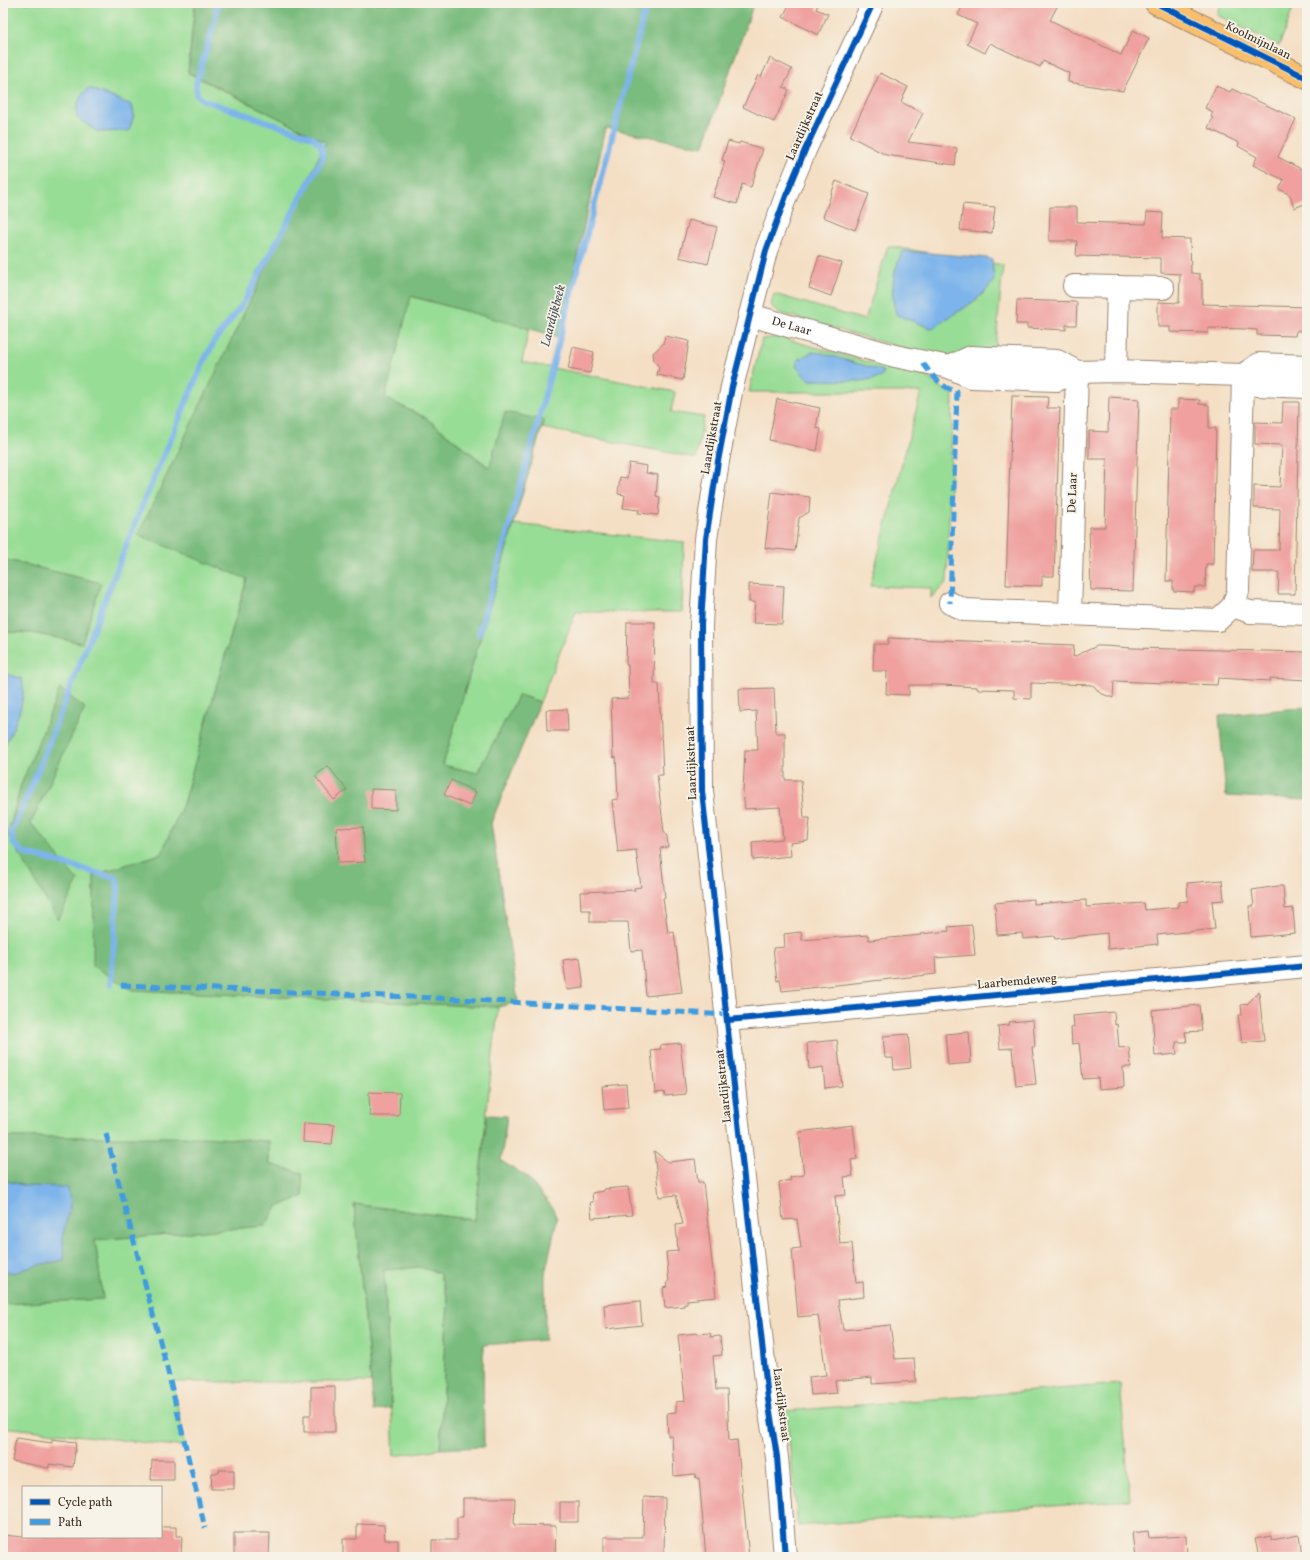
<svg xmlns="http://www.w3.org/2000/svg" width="1310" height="1560" font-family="Vollkorn,serif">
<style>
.green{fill:#98dd95;stroke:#6a845a;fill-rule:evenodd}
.forest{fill:#7abc7e;stroke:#5a734e}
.water{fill:#7cb4eb;stroke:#5c6f84}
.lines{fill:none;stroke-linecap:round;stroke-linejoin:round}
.stream{stroke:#7cb4eb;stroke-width:6}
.building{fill:#efa09f}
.minor-casing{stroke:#988471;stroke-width:24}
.major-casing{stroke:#988471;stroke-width:24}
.minor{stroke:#fff;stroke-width:22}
.major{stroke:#f9bf6d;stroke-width:22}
.quiet{stroke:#3f9ce0;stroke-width:5;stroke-dasharray:10 5;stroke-linecap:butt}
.cycleway-casing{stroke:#f7f3e8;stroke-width:8}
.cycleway{stroke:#0057b8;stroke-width:6}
.labels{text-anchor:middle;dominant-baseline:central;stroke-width:3.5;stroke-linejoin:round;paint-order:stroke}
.street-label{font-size:12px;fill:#3b2a1e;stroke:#f7f3e8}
.water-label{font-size:13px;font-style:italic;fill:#4e535c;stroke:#f7f3e8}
</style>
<rect width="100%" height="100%" fill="#f7f3e8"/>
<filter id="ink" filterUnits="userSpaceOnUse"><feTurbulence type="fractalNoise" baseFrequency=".025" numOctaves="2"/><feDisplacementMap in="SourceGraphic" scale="8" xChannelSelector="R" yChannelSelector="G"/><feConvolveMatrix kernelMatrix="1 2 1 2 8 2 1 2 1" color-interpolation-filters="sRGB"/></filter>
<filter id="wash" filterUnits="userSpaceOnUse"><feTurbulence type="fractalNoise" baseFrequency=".012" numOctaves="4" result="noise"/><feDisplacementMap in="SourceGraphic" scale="16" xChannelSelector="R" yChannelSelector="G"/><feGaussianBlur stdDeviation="0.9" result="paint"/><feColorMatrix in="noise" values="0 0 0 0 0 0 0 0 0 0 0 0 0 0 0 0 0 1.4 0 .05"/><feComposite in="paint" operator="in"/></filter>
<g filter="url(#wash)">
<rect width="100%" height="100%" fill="#f4dfc4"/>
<g class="green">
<path d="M 3,3 L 195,3 L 188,73 L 327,142 L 139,535 L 247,578 L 183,804 L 161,854 L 94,875 L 132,990 L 498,1007 L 475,1220 L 354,1204 L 371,1382 L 173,1382 L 185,1447 L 3,1427 L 3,1304 L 103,1299 L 95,1240 L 264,1226 L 277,1207 L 303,1196 L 302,1173 L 269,1164 L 269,1142 L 117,1137 L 3,1137 L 3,632 L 32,633 L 81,643 L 101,583 L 3,559 ZM 60,689 L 85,708 L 30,823 L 8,835 L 21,785 Z"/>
<path d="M 1220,3 L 1295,3 L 1279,46 L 1217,15 Z"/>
<path d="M 888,246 L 1003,265 L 995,353 L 950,358 L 923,354 L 777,312 L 771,305 L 774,294 L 865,320 Z"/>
<path d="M 410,296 L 529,328 L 522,362 L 675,392 L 671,412 L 704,417 L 696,458 L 542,428 L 544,420 L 490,468 L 426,418 L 385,398 Z"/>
<path d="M 779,337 L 879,365 L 927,377 L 949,393 L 953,394 L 947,582 L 931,598 L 931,588 L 870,586 L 921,392 L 749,392 L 762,339 Z"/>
<path d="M 514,524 L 684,542 L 682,612 L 576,612 L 540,702 L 519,695 L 477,773 L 443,765 Z"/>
<path d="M 420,1267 L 439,1273 L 448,1299 L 440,1449 L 394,1456 L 384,1270 Z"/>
<path d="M 1120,1384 L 1130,1500 L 798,1526 L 786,1411 Z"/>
</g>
<g class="forest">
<path d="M 195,3 L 754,3 L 703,147 L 606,128 L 559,337 L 411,296 L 385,398 L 426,418 L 489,468 L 505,412 L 544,420 L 443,765 L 477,773 L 519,695 L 540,702 L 491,823 L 518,1002 L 498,1007 L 132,990 L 93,966 L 94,875 L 161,854 L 183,804 L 247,579 L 138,535 L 326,142 L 188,72 Z"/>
<path d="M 3,559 L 101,583 L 82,643 L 32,633 L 3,632 Z"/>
<path d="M 60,689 L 85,708 L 31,823 L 78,881 L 58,920 L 8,835 L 21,785 Z"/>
<path d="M 1307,707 L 1307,800 L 1226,796 L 1219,716 Z"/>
<path d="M 487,1115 L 507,1116 L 501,1161 L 526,1176 L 552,1207 L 557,1219 L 545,1274 L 545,1340 L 483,1345 L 484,1447 L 440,1449 L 448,1299 L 439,1273 L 420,1267 L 384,1270 L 391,1408 L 374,1411 L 354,1204 L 475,1220 Z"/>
<path d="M 3,1137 L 201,1137 L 269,1141 L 269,1164 L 302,1173 L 303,1196 L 277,1207 L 265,1226 L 95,1240 L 103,1299 L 3,1304 Z"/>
</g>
<g class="water">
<path d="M 89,88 L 132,105 L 134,115 L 129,131 L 98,132 L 77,118 C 76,106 78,96 89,88 Z"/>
<path d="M 903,251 L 988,258 L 992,260 L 994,280 C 977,305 957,310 934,328 L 930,328 L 897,315 C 889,297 893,268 903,251 Z"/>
<path d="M 811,352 L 822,353 L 883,371 L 882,377 L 861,381 L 811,380 L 806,378 L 796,366 L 798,360 Z"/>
<path d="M 3,673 L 22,679 C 27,703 14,726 4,747 Z"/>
<path d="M 3,1180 L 26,1186 L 67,1187 L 71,1201 L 63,1235 L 64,1260 L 34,1266 L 14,1273 L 6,1272 L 3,1264 Z"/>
</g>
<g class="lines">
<g class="stream">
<path d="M 479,634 L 536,429 L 647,3"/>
<path d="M 111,984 L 118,887 L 116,878 L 24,853 L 14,844 L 11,833 L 30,790 L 144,501 L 204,361 L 215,340 L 243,304 L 323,157 L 321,145 L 312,137 L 203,100 L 197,95 L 196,84 L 215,20 L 218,3"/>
</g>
</g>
<g id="blocks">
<g class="building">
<path d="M 790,3 L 819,3 L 816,9 L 828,14 L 818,35 L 783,17 Z"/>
<path d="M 964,3 L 1059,3 L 1050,20 L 1121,55 L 1133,30 L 1149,38 L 1123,91 L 1068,82 L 1069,73 L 1043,61 L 1040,67 L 990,43 L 985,53 L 967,44 L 977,24 L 958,15 Z"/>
<path d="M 770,58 L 792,69 L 783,87 L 789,90 L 774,122 L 743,107 L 758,75 L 761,77 Z"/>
<path d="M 880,73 L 908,87 L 901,102 L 923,113 L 908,142 L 957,148 L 955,165 L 886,155 L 850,136 Z"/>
<path d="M 1216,86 L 1230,92 L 1232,89 L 1296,119 L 1278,157 L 1307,172 L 1307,203 L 1294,208 L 1290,195 L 1279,189 L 1284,180 L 1253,165 L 1257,157 L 1238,146 L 1239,143 L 1208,128 L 1213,118 L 1211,117 L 1213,112 L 1205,108 Z"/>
<path d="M 728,141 L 739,144 L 740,142 L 763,149 L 751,187 L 742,184 L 737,204 L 713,197 L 725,161 L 722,160 Z"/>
<path d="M 836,181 L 869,194 L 855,230 L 823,217 Z"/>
<path d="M 963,204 L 995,207 L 992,233 L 960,230 Z"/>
<path d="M 1050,207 L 1077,207 L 1077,222 L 1146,224 L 1147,212 L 1163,213 L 1162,238 L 1190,239 L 1191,273 L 1200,274 L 1200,280 L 1202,280 L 1202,304 L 1307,307 L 1307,331 L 1296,331 L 1295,336 L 1257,335 L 1257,330 L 1245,329 L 1208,328 L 1208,333 L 1170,332 L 1170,327 L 1158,327 L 1158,302 L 1179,303 L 1180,274 L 1161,273 L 1161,258 L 1076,256 L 1077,241 L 1049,241 Z"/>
<path d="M 689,220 L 717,227 L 708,264 L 679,257 Z"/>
<path d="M 819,256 L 842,263 L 831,296 L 809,288 Z"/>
<path d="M 1017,300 L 1077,302 L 1076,325 L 1066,325 L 1066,330 L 1027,328 L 1027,324 L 1016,324 Z"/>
<path d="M 665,336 L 689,341 L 683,380 L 657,375 L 659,367 L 654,361 L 653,353 L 663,344 Z"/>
<path d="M 573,347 L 594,352 L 590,373 L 568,369 Z"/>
<path d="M 1012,396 L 1048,397 L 1047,408 L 1060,408 L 1054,576 L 1042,576 L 1042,586 L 1006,585 Z"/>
<path d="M 1109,397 L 1139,399 L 1133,591 L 1091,590 L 1089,527 L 1105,527 L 1107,459 L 1089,459 L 1089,431 L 1108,432 Z"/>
<path d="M 777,399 L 820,408 L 816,428 L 821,429 L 817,451 L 769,440 Z"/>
<path d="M 1178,399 L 1200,400 L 1199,404 L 1209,405 L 1209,428 L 1216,428 L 1213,564 L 1206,564 L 1205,587 L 1195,587 L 1194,592 L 1173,591 L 1173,581 L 1166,581 L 1170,409 L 1178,409 Z"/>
<path d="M 1283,402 L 1299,402 L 1295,594 L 1278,594 L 1279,572 L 1252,572 L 1253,550 L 1279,550 L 1280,509 L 1254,508 L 1254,486 L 1280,487 L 1281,464 L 1282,445 L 1255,444 L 1255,422 L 1282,423 Z"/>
<path d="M 629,463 L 647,466 L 646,473 L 658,475 L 656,496 L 660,497 L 658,515 L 638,513 L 639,510 L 623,508 L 625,495 L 618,494 L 620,477 L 627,478 Z"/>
<path d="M 772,492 L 810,497 L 809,512 L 799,518 L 795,551 L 765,548 Z"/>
<path d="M 749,584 L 784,586 L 782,624 L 753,623 L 755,602 L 749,602 Z"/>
<path d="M 627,622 L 655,622 L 654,684 L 659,684 L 663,775 L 657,775 L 664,832 L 667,836 L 668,847 L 660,848 L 665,898 L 663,898 L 668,933 L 674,932 L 682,992 L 646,996 L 642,950 L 631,951 L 628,922 L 590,922 L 590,910 L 581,910 L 580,892 L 635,890 L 634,888 L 641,887 L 636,850 L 618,852 L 612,800 L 618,799 L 616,757 L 613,758 L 611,699 L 629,698 L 628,665 L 626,665 Z"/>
<path d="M 888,638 L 1074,645 L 1073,657 L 1097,646 L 1104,646 L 1132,648 L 1307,652 L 1307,680 L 1270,678 L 1270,681 L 1218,678 L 1217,685 L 1114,681 L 1113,698 L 1100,693 L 1093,685 L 1031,683 L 1031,699 L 1014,698 L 1014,690 L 977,689 L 977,687 L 941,685 L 909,685 L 909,695 L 886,694 L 887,671 L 873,671 L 874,644 L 888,644 Z"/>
<path d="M 774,688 L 776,733 L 785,733 L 785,780 L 801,780 L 804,818 L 810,818 L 808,841 L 790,843 L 791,856 L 753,860 L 752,842 L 783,839 L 780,807 L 745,809 L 743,792 L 745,750 L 758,750 L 756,711 L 740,712 L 739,689 Z"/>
<path d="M 567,709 L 568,731 L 547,731 L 546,710 Z"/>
<path d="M 328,766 L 347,790 L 334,800 L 315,776 Z"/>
<path d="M 451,780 L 476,792 L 470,806 L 444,795 Z"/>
<path d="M 371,789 L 396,790 L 396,810 L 371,809 Z"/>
<path d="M 363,827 L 365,862 L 338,863 L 336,828 Z"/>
<path d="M 1222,880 L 1224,900 L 1212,901 L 1215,929 L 1157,935 L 1158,944 L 1108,949 L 1107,933 L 1055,939 L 1054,936 L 1023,939 L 1022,933 L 997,935 L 995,903 L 1034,899 L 1034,904 L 1086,900 L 1086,907 L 1144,903 L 1145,910 L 1178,907 L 1178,902 L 1188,901 L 1187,883 Z"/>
<path d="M 1278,886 L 1283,886 L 1285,909 L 1293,908 L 1295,933 L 1251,937 L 1249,906 L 1254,906 L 1252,890 Z"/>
<path d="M 972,925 L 975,955 L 935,958 L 936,974 L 782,991 L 780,980 L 777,981 L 773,948 L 785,947 L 784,934 L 801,932 L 802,940 L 868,935 L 869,940 L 921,935 L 921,934 L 949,931 L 948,927 Z"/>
<path d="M 580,958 L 584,988 L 567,990 L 563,960 Z"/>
<path d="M 1259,992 L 1264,1041 L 1242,1043 L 1238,1015 L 1242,1015 L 1241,1005 L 1247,1004 Z"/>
<path d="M 1199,1005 L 1202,1031 L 1185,1032 L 1187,1042 L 1176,1042 L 1177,1054 L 1155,1056 L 1152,1010 Z"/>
<path d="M 1114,1012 L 1115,1025 L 1117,1024 L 1119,1048 L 1129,1047 L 1131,1067 L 1123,1067 L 1124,1087 L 1099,1089 L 1098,1078 L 1083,1079 L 1079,1043 L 1072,1044 L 1071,1028 L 1074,1027 L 1073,1016 Z"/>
<path d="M 1033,1020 L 1035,1047 L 1032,1047 L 1036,1084 L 1016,1086 L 1012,1048 L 1000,1049 L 998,1026 L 1009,1025 L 1009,1022 Z"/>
<path d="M 969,1032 L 971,1063 L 948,1065 L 945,1034 Z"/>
<path d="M 908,1034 L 911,1068 L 894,1070 L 893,1058 L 885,1058 L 883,1036 Z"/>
<path d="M 837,1040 L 842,1086 L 825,1088 L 823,1067 L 809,1069 L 807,1043 Z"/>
<path d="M 680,1043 L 686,1094 L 665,1096 L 664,1092 L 655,1093 L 651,1050 L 661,1049 L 660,1045 Z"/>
<path d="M 626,1084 L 628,1108 L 604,1110 L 602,1086 Z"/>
<path d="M 369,1092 L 400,1093 L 399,1116 L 370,1116 Z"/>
<path d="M 304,1123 L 334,1125 L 332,1144 L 303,1142 Z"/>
<path d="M 853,1125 L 857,1159 L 851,1160 L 853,1176 L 844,1177 L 846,1195 L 835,1196 L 840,1244 L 852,1243 L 856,1283 L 863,1282 L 864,1297 L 838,1300 L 843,1330 L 890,1325 L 895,1359 L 914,1358 L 916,1381 L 872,1384 L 872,1377 L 835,1381 L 837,1393 L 811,1395 L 809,1377 L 826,1375 L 818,1315 L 798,1317 L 792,1249 L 801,1248 L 797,1219 L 783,1220 L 779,1182 L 791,1180 L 790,1177 L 804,1175 L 799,1132 Z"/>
<path d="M 654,1151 L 668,1162 L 695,1159 L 698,1182 L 703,1182 L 716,1297 L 687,1300 L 687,1304 L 684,1304 L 684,1306 L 665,1308 L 663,1288 L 668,1287 L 667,1282 L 669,1282 L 666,1252 L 678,1251 L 676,1225 L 683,1224 L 676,1195 L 659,1197 Z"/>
<path d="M 628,1187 L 632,1215 L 592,1218 L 590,1202 L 593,1202 L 592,1193 L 604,1191 L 604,1189 Z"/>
<path d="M 640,1301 L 642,1325 L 606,1329 L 604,1305 Z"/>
<path d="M 697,1333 L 697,1334 L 710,1333 L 711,1337 L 720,1336 L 722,1355 L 713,1356 L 716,1390 L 727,1390 L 729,1441 L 737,1440 L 749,1557 L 706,1557 L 699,1478 L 696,1478 L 695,1474 L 674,1476 L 672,1436 L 668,1436 L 667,1413 L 676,1412 L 676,1402 L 685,1401 L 678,1335 Z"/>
<path d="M 335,1386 L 335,1432 L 304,1432 L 304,1415 L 311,1415 L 311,1387 Z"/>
<path d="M 16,1438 L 52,1443 L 52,1439 L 76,1442 L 73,1467 L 49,1464 L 49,1468 L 12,1461 Z"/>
<path d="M 152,1460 L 174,1460 L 174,1480 L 151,1480 Z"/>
<path d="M 219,1470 L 234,1470 L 234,1489 L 211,1489 L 212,1473 L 219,1473 Z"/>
<path d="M 644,1497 L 665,1498 L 664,1557 L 604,1557 L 604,1537 L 643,1537 Z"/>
<path d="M 463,1498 L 515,1498 L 514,1525 L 556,1526 L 555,1557 L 432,1557 L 432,1540 L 457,1540 L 457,1517 L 463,1517 Z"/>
<rect x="560" y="1502" width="18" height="20"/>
<path d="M 357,1524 L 384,1525 L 385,1540 L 398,1540 L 398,1557 L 343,1557 L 343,1539 L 357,1539 Z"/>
<path d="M 161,1527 L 176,1527 L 176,1536 L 182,1536 L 181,1557 L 3,1557 L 3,1535 L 23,1537 L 161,1537 Z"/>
<path d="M 1148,1531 L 1149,1538 L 1186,1536 L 1187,1557 L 1135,1557 L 1132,1533 Z"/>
<path d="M 234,1533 L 270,1533 L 269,1557 L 234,1557 Z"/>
<path d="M 1299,1535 L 1302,1557 L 1259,1557 L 1255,1539 L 1272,1536 L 1272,1540 Z"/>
</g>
</g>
</g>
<g filter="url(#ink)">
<use href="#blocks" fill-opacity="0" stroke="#988471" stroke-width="1"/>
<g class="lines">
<g class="minor-casing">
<g id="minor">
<path d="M 1074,286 L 1163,288"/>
<path id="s1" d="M 750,315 L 895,356 L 949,367 L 971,377 L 1057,380 L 1077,372 L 1070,614"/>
<path d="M 949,367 L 971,357 L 1057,361 L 1077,372 L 1116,371 L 1243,375 L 1259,364 L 1307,366"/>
<path d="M 1116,371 L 1118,287"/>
<path d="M 1243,375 L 1257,385 L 1307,387"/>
<path d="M 950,603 L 964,610 L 1218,620 L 1233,606 L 1250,612 L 1307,614"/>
<path d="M 1233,606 L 1238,591 L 1243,375"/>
<path d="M 728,1020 L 1307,966"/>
<path d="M 785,1557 L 777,1457 L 768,1399 L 702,791 L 701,625 L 706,539 L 718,461 L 732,387 L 766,251 L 786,196 L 805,150 L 873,3"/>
</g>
</g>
<g class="major-casing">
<path id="major" d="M 1156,3 L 1307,78"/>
</g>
<use href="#minor" class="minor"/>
<use href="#major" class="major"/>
<g class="quiet">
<path d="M 923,363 C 931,374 942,389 957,391 L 950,603"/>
<path d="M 121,985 L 458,999 L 728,1015"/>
<path d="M 106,1134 L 167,1368 L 205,1528"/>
</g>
<g class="cycleway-casing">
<g id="cycleway">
<path d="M 1156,3 L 1307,78"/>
<path d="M 728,1020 L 1307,966"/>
<path d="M 785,1557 L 777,1457 L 768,1399 L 702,791 L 701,625 L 706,539 L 718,461 L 732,387 L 766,251 L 786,196 L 805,150 L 873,3"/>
</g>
</g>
<use href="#cycleway" class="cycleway"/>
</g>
</g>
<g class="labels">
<g class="street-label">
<text transform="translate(1258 41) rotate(26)">Koolmijnlaan</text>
<text transform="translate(805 126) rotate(-66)">Laardijkstraat</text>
<text stroke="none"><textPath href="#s1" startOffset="43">De Laar</textPath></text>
<text transform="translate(712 438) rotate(-80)">Laardijkstraat</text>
<text transform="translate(1073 493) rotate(-88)">De Laar</text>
<text transform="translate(692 763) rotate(-92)">Laardijkstraat</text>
<text transform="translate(1017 982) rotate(-5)">Laarbemdeweg</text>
<text transform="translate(724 1086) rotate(-96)">Laardijkstraat</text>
<text transform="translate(781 1405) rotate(83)">Laardijkstraat</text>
</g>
<g class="water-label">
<text transform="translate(554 316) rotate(-75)">Laardijkbeek</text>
</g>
</g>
<rect width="1310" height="1560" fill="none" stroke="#f7f3e8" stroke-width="16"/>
<rect x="22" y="1486" width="140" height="52" fill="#f7f3e8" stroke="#aca397"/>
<rect x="30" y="1499" width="20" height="6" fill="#0057b8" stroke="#aca397"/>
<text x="58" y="1506" font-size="12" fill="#3b2a1e">Cycle path</text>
<rect x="30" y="1519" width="20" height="6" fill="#3f9ce0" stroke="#aca397"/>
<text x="58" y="1526" font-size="12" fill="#3b2a1e">Path</text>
</svg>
